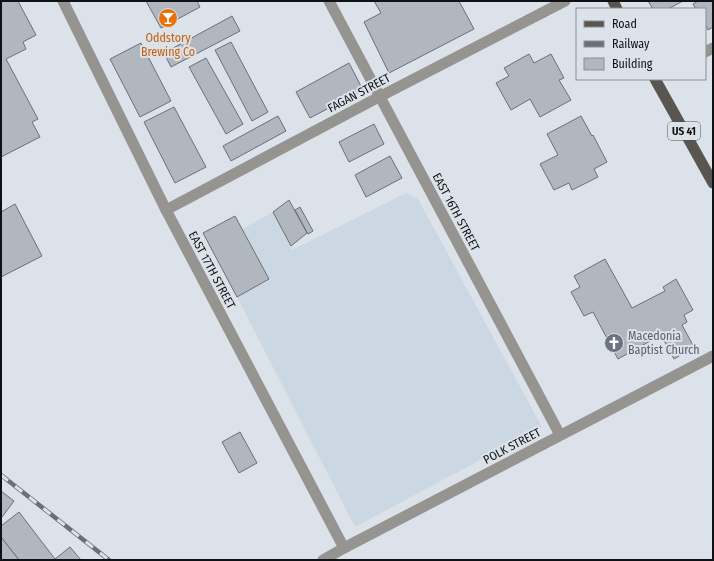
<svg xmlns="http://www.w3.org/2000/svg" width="714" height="561" font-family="'Fira Sans Condensed',sans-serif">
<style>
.built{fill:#ccd7e4}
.building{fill:#b1b7be;stroke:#6a7076}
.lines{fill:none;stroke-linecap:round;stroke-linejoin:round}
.minor{stroke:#969491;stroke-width:11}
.primary{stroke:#595550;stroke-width:11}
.rail-casing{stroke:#6c7075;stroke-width:4.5}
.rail{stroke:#dce2e9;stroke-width:3;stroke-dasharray:9;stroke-linecap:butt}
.labels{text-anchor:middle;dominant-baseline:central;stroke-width:4;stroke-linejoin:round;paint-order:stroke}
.shield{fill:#dce2e9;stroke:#4c5054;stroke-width:1}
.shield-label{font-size:11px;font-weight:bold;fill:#0f1114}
.food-label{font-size:12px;fill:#c56008;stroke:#dce2e9}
.street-label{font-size:12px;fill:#0f1114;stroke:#dce2e9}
.worship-label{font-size:12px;fill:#5b616d;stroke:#dce2e9;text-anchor:start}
</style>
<rect width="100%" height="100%" fill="#dce2e9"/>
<path class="built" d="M 406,193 L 418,199 L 542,427 L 355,527 L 237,297 L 269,279 L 242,229 L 273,212 L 291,246 L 292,250 Z"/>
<g class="building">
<path d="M 1,1 L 18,1 L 36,35 L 23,42 L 26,49 L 6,59 L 38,119 L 32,122 L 40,137 L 1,157 Z"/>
<path d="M 146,1 L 197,1 L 200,7 L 161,28 Z"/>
<path d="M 374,1 L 459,1 L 474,29 L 389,73 L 364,22 L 381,13 Z"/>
<path d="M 648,1 L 683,1 L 668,9 L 653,9 Z"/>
<path d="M 698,1 L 713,1 L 713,27 L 708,30 L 705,24 L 705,9 L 696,9 L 693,4 Z"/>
<path d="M 232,16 L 240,31 L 171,67 L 164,53 Z"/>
<path d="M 231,42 L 268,112 L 252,121 L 215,50 Z"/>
<path d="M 141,43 L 171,101 L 140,117 L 110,59 Z"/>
<path d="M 529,54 L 534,63 L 551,54 L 564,78 L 559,80 L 571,100 L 540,117 L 530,99 L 511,110 L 496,83 L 509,76 L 504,68 Z"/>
<path d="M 206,58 L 243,124 L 226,134 L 189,67 Z"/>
<path d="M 349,63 L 363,90 L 310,118 L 296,92 Z"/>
<path d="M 174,107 L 206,167 L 175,183 L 144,122 Z"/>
<path d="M 278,116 L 286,131 L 231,161 L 223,146 Z"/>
<path d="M 581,116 L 592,136 L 593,135 L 607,162 L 594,169 L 598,177 L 572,190 L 569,183 L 554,190 L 540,164 L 558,155 L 547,134 Z"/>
<path d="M 374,124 L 384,144 L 349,162 L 339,142 Z"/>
<path d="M 390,156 L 402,178 L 366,197 L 355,175 Z"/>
<path d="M 289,200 L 307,233 L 291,246 L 273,212 Z"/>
<path d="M 15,204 L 42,256 L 1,277 L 1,212 Z"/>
<path d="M 300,207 L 313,231 L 308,234 L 295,210 Z"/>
<path d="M 235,216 L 269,279 L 237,297 L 203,233 Z"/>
<path d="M 605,259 L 632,308 L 665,291 L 663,287 L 676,279 L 693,310 L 684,315 L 687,322 L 682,325 L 694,347 L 674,359 L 661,335 L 618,359 L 593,312 L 584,316 L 571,292 L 580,287 L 574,276 Z"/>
<path d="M 240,432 L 257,463 L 239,473 L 222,442 Z"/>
<path d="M 1,491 L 14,501 L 2,517 L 1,516 Z"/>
<path d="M 19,512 L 55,559 L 70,547 L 81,560 L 19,560 L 1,537 L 1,526 Z"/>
<path d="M 1,537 L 19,560 L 1,560 Z"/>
</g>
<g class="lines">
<g class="minor">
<path d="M 63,1 L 166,210 L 344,548"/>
<path d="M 329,1 L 560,435"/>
<path d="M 705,52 L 713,48"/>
<path d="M 166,210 L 379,97 L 565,1"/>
<path d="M 323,560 L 344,548 L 713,356"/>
</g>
<g class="primary">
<path d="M 613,1 L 617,9"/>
<path d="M 655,79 L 713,183"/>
</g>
<g class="rail-casing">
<path id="rail" d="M 1,475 L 109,560"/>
</g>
<use href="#rail" class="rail"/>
</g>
<defs>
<g id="bar-disc" transform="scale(1)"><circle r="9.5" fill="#e8710a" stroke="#dce2e9"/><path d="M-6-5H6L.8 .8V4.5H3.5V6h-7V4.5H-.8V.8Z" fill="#fff"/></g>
<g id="church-disc" transform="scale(1)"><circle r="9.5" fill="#6b7280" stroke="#dce2e9"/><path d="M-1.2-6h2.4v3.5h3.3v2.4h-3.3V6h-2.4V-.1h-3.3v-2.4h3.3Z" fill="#fff"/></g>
</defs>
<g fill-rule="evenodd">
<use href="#bar-disc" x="168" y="18"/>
<use href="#church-disc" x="614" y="343"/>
</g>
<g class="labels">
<rect class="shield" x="668" y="122" width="32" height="18" rx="3"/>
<g class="shield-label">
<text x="684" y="131">US 41</text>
</g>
<g class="food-label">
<text x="168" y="38">Oddstory<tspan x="168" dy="14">Brewing Co</tspan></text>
</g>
<g class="street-label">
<text transform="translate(359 93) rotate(-28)">FAGAN STREET</text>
<text transform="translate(456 212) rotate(62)">EAST 16TH STREET</text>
<text transform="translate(212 270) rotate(62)">EAST 17TH STREET</text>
<text transform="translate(512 446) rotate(-28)">POLK STREET</text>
</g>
<g class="worship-label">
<text x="628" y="336">Macedonia<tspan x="628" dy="14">Baptist Church</tspan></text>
</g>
</g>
<rect width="714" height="561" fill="none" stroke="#0f1114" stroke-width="4"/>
<rect x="576" y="8" width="130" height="72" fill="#dce2e9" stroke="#8a8e94"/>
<rect x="584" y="21" width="20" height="6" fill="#595550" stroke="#8a8e94"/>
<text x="612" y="28" font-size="12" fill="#0f1114">Road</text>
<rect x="584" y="41" width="20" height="6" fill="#6c7075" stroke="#8a8e94"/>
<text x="612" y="48" font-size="12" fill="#0f1114">Railway</text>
<rect x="584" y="58" width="20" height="12" fill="#b1b7be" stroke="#8a8e94"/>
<text x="612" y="68" font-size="12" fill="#0f1114">Building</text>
</svg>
